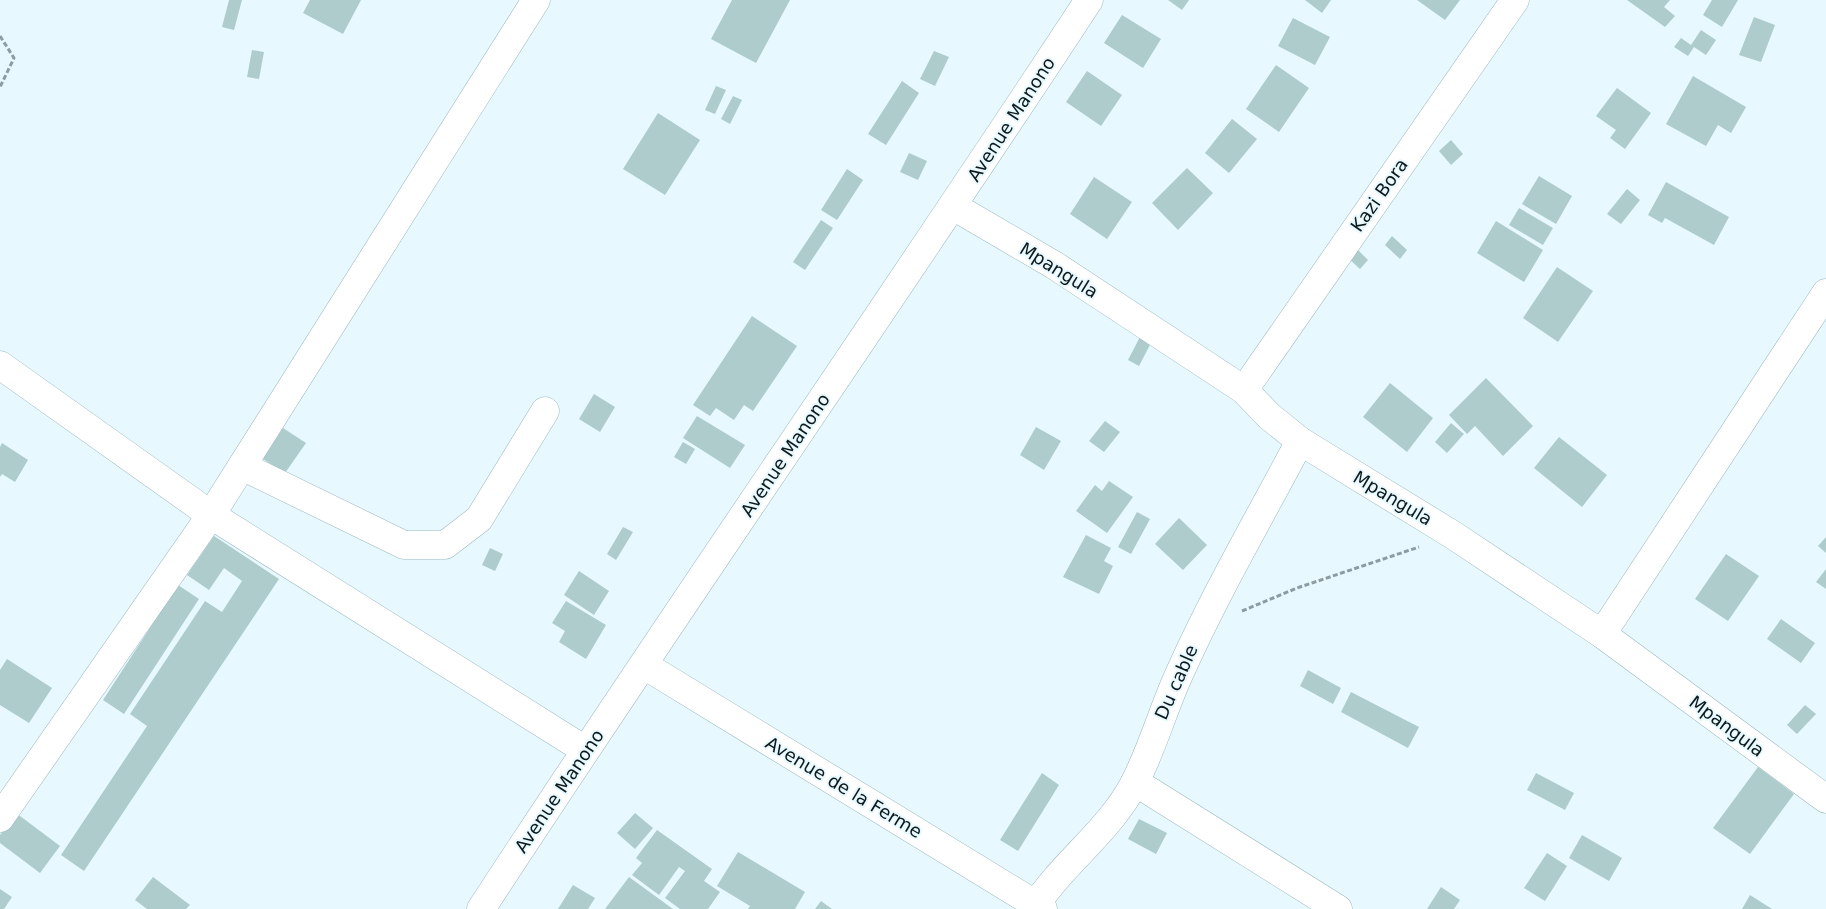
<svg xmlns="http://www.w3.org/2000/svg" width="1826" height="909" font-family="'DejaVu Sans',sans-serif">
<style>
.building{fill:#adcccb}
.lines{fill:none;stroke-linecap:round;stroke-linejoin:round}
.minor-casing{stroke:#9bb7c0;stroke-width:29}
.path{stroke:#8d9ca0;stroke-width:3;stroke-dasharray:5 2.5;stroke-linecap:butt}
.minor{stroke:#fff;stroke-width:28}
.labels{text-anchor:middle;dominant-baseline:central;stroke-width:4;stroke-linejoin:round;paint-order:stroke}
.street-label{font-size:18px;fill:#0d181b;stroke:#e7f9fe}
</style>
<rect width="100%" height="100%" fill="#e7f9fe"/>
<g class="building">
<path d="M 229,0 L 242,0 L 234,30 L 222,27 Z"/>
<path d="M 310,0 L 361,0 L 343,34 L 303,13 Z"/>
<path d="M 732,0 L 790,0 L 756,63 L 711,39 Z"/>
<path d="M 1168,0 L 1189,0 L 1182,10 Z"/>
<path d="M 1305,0 L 1331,0 L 1322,13 Z"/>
<path d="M 1417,0 L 1460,0 L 1445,20 Z"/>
<path d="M 1627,0 L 1670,0 L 1664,7 L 1675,16 L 1665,27 Z"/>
<path d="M 1712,0 L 1738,0 L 1722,27 L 1703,15 Z"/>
<path d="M 1122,15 L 1161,39 L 1143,68 L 1104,43 Z"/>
<path d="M 1754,17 L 1775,25 L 1761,62 L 1739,55 Z"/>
<path d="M 1293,18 L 1330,37 L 1315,65 L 1278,46 Z"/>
<path d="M 1701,30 L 1716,40 L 1706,55 L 1694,47 L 1688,56 L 1674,47 L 1681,38 L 1691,45 Z"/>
<path d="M 252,50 L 264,52 L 259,79 L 247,77 Z"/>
<path d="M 934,51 L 949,57 L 935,86 L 920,79 Z"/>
<path d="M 1276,65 L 1309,88 L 1279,132 L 1246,109 Z"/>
<path d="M 1087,71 L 1122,95 L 1101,126 L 1066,102 Z"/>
<path d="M 1693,76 L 1746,107 L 1731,133 L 1718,125 L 1706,146 L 1666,124 Z"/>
<path d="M 902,81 L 919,93 L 886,145 L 868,134 Z"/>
<path d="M 716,86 L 726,90 L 715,114 L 705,110 Z"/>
<path d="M 1617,88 L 1651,113 L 1625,149 L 1610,138 L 1616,130 L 1596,116 Z"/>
<path d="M 733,96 L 742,100 L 730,124 L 721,119 Z"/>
<path d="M 658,113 L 700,140 L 665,195 L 623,169 Z"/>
<path d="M 1232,119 L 1257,139 L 1229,173 L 1205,153 Z"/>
<path d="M 1451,140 L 1463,154 L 1451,165 L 1439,151 Z"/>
<path d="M 909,153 L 927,161 L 918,180 L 900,172 Z"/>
<path d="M 1187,168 L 1213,193 L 1178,230 L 1152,203 Z"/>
<path d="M 847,169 L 863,180 L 837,220 L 821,210 Z"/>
<path d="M 1539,176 L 1572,196 L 1556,224 L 1522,204 Z"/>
<path d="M 1094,177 L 1132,202 L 1107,239 L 1070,214 Z"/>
<path d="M 1666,182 L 1729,217 L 1714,245 L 1665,218 L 1662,223 L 1648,215 Z"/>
<path d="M 1627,189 L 1640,200 L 1621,224 L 1607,214 Z"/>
<path d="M 1519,208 L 1553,228 L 1543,245 L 1509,225 Z"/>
<path d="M 821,220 L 833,228 L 805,270 L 793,262 Z"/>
<path d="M 1496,221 L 1543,250 L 1524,282 L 1477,253 Z"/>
<path d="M 1392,236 L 1407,250 L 1400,259 L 1385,245 Z"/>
<path d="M 1353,245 L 1368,260 L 1360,269 L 1345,255 Z"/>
<path d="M 1557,267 L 1593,291 L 1558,342 L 1523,318 Z"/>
<path d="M 752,316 L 797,346 L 753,411 L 744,405 L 734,420 L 716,408 L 710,416 L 693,405 Z"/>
<path d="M 1141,335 L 1152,341 L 1139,366 L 1128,360 Z"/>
<path d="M 1486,378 L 1533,426 L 1503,456 L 1475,426 L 1467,434 L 1449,415 Z"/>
<path d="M 1390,383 L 1433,418 L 1407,452 L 1363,417 Z"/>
<path d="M 594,394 L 615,407 L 600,432 L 579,419 Z"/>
<path d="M 697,416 L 745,445 L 730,468 L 683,438 Z"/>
<path d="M 1105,421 L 1120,432 L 1104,452 L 1089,441 Z"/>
<path d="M 1451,423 L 1464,434 L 1447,453 L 1435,442 Z"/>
<path d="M 1036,427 L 1061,441 L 1044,470 L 1020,455 Z"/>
<path d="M 283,428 L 306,443 L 285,473 L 263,459 Z"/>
<path d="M 1559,437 L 1607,475 L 1582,507 L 1534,468 Z"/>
<path d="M 683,442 L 695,449 L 686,464 L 674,457 Z"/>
<path d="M 2,443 L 28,460 L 15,482 L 2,474 L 0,477 L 0,447 Z"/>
<path d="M 1109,481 L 1133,497 L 1107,533 L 1076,511 L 1095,485 L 1102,491 Z"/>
<path d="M 1137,512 L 1150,519 L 1131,554 L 1118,547 Z"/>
<path d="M 1179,518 L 1207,545 L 1183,570 L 1155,544 Z"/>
<path d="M 623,527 L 633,532 L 616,560 L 607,554 Z"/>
<path d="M 1086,535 L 1111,548 L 1104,561 L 1113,566 L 1099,594 L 1063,577 Z"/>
<path d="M 214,536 L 279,579 L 84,871 L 61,855 L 147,726 L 130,714 L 205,601 L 222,612 L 242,581 L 224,568 L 209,590 L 187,575 Z"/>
<path d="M 1826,537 L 1826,553 L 1818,546 Z"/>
<path d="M 490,548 L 503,554 L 495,571 L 482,565 Z"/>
<path d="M 1726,554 L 1759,576 L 1728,621 L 1695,599 Z"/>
<path d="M 1826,569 L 1826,589 L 1816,582 Z"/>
<path d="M 579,571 L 609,591 L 594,615 L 564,595 Z"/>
<path d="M 178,585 L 199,599 L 124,714 L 103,700 Z"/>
<path d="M 566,601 L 606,625 L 586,659 L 559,642 L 565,631 L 552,623 Z"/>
<path d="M 1781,619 L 1815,643 L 1801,663 L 1767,639 Z"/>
<path d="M 7,659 L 52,688 L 29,723 L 0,705 L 0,670 Z"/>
<path d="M 1308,670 L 1341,688 L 1333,704 L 1300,686 Z"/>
<path d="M 1351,692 L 1419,727 L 1408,748 L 1341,712 Z"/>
<path d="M 1805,705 L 1816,714 L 1797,734 L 1787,725 Z"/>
<path d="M 1758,767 L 1794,794 L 1750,854 L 1713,828 Z"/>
<path d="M 1042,773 L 1059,785 L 1018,851 L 1000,840 Z"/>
<path d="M 1536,773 L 1574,793 L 1565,810 L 1527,790 Z"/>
<path d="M 16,813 L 60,846 L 40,873 L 0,843 L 0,835 Z"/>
<path d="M 635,813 L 653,828 L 635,849 L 617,833 Z"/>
<path d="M 1139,819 L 1167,833 L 1156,854 L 1128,839 Z"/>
<path d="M 657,830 L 712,869 L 704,881 L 720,892 L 708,909 L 680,909 L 665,898 L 685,871 L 679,867 L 659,895 L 632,875 L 642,863 L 636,858 Z"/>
<path d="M 1582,835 L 1622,858 L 1609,881 L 1569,858 Z"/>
<path d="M 738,852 L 805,892 L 795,909 L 748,909 L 750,906 L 717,886 Z"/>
<path d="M 1547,853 L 1567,866 L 1545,901 L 1524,888 Z"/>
<path d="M 153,877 L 190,905 L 186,909 L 147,909 L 135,900 Z"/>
<path d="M 629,877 L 673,909 L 605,909 Z"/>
<path d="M 573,885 L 595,898 L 588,909 L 558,909 Z"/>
<path d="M 1441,887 L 1460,900 L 1454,909 L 1427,909 Z"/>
<path d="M 0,889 L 12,897 L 4,909 L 0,909 Z"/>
<path d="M 1750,895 L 1772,909 L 1742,909 Z"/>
<path d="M 821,901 L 832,909 L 815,909 Z"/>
</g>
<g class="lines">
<g class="minor-casing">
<g id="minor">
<path d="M 953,206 L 1054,265 L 1244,390 L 1269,416 L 1300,441 L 1453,535 L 1602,634 L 1826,799"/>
<path d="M 0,365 L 211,515 L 585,750"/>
<path d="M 1244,390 L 1515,0"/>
<path d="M 242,466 L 404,545 L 445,545 L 479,519 L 545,411"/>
<path d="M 1602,634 L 1826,293"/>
<path d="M 644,665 L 1043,909"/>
<path d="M 1135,782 L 1338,909"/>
<path d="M 0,818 L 211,515 L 536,0"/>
<path d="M 481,909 C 680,604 889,305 1089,0"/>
<path d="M 1033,909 C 1062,863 1110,831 1135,782 C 1153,747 1164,706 1181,670 C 1216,592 1260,517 1300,441"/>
</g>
</g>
<g class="path">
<path d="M 0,36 L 14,58 L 0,87"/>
<path d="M 1242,611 L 1297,588 L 1419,547"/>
</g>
<use href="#minor" class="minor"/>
</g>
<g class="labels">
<g class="street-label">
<text transform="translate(1011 119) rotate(-57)">Avenue Manono</text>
<text transform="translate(1379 195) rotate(-55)">Kazi Bora</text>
<text transform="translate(1059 270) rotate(32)">Mpangula</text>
<text transform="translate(785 455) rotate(-56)">Avenue Manono</text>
<text transform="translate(1393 498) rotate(31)">Mpangula</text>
<text transform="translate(1176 682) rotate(-66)">Du cable</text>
<text transform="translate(1727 726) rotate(37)">Mpangula</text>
<text transform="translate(844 787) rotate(31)">Avenue de la Ferme</text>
<text transform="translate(559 791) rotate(-56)">Avenue Manono</text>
</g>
</g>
</svg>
